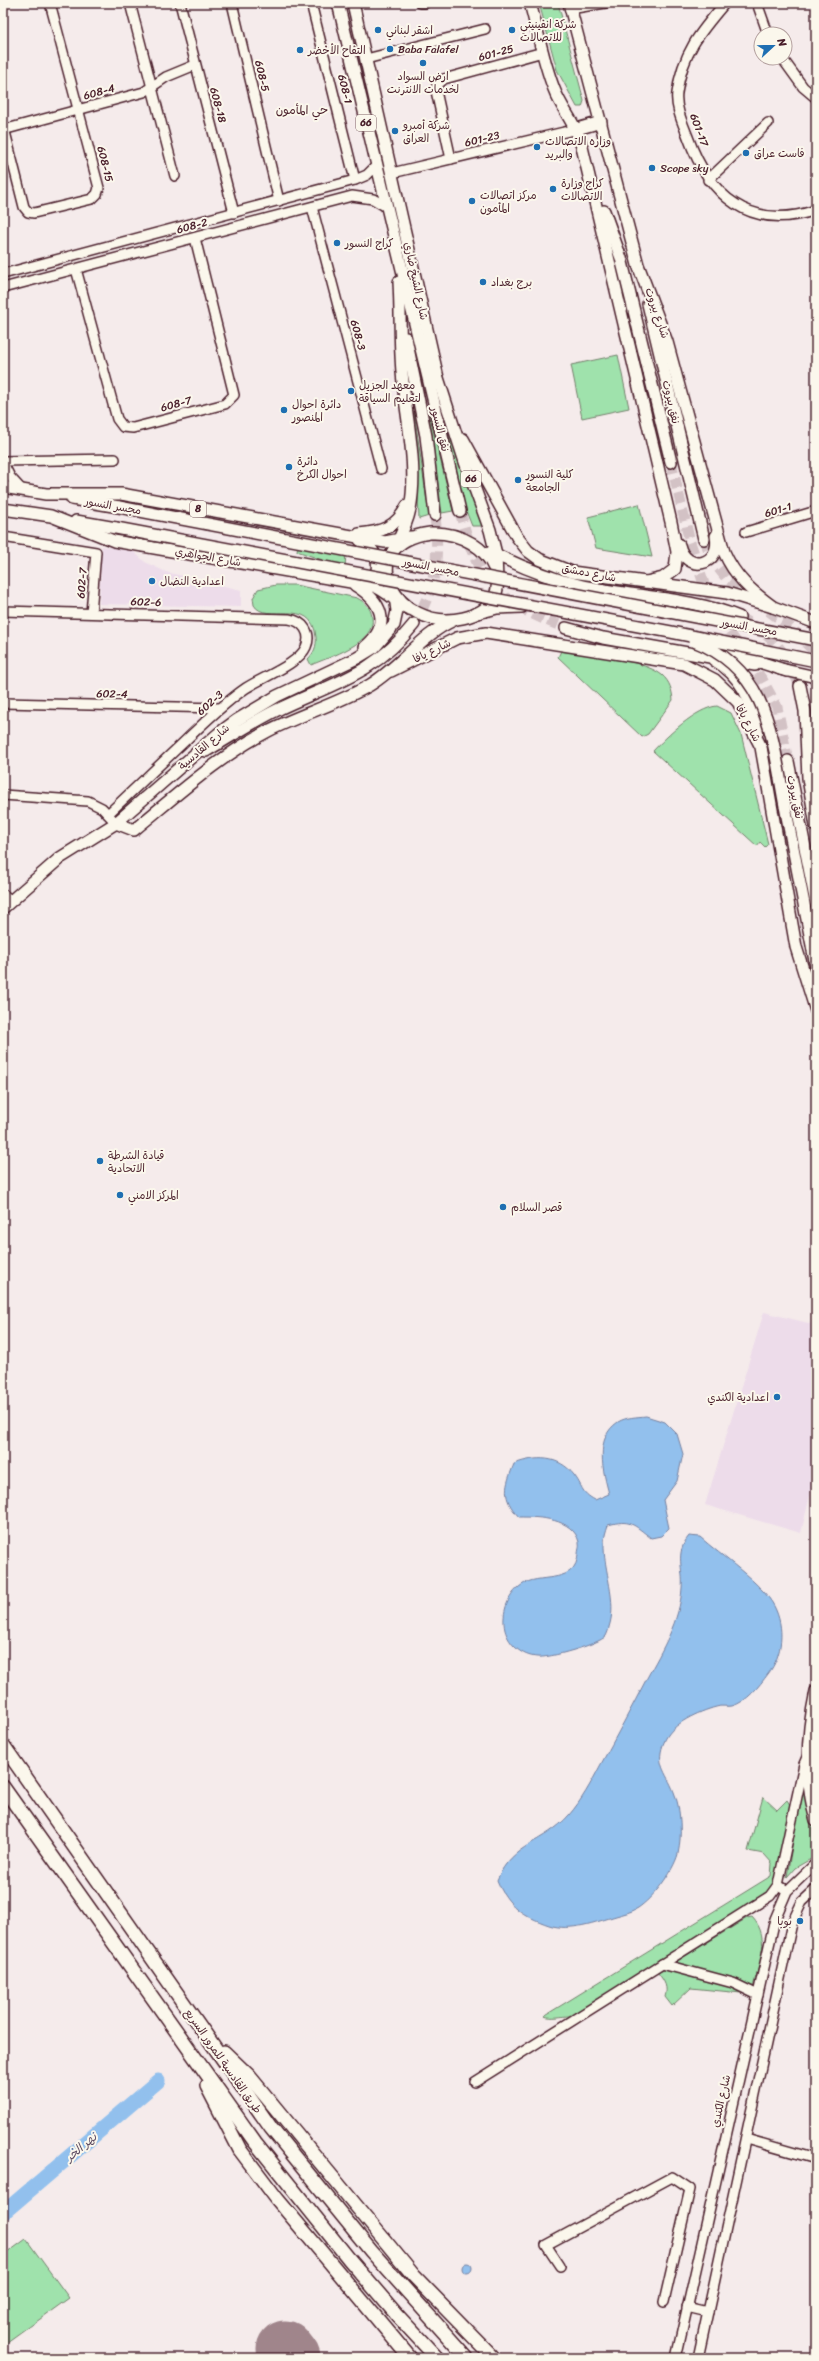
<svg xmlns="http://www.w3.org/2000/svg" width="819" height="2361" font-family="Sriracha,'Playpen Sans Arabic',sans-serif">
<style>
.built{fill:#eddcea}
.green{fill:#9fe2ac;stroke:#74806c}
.water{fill:#92c0ed;stroke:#75809f}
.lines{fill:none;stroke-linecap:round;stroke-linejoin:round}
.river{stroke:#92c0ed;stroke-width:15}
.runway{stroke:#a0858b;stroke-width:57}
.major-tunnel{stroke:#d3c2c5;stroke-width:11;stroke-dasharray:11 5.5;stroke-linecap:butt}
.minor-casing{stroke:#4a1f2b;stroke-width:12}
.major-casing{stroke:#4a1f2b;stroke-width:14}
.highway-casing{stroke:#4a1f2b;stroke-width:16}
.minor{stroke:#fbf7ec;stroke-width:9}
.major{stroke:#fbf7ec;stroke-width:11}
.highway{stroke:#fbf7ec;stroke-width:13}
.major-bridge-casing{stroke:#4a1f2b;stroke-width:14;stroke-linecap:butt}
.major-bridge{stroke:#fbf7ec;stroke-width:11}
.poi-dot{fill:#1f6fb2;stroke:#fbf7ec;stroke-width:1.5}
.labels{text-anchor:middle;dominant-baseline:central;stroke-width:4;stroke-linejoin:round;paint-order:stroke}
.shield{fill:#fbf7ec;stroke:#7f6065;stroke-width:1}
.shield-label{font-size:10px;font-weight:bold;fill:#4a1f2b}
.poi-label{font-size:11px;fill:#4a1f2b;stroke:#fbf7ec;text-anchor:start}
.street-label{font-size:11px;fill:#4a1f2b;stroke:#fbf7ec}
.neighbourhood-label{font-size:12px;fill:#4a1f2b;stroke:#fbf7ec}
.water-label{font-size:12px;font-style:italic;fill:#604f65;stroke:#fbf7ec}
</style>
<rect width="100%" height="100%" fill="#f5ebeb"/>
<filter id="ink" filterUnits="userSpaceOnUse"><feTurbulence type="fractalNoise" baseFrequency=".025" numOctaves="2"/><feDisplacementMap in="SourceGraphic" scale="8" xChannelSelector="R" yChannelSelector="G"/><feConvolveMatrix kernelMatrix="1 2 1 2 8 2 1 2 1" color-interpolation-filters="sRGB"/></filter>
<g filter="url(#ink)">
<g class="built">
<path d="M 102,546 L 133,551 L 145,562 L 166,572 L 241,590 L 241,607 L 99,604 Z"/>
<path d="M 764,1312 L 816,1325 L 816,1470 L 801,1533 L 705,1505 Z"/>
</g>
<g class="green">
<path d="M 539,3 L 558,3 L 584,101 L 582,107 L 577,107 L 557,70 Z"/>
<path d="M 618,355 L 629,408 L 582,418 L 571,365 Z"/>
<path d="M 435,380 L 460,462 L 483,526 L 472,526 L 466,511 Z"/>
<path d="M 428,409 L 453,511 L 442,513 Z"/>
<path d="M 414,411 L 429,516 L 419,519 Z"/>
<path d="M 639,504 L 652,557 L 596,548 L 588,517 Z"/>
<path d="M 298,544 L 346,553 L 345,568 L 297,551 Z"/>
<path d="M 276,585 L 295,585 L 357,598 C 365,602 371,608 372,617 C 377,643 329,657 311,665 L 308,659 C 314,653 317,646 316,637 C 312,595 265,625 254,605 L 253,598 L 258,589 Z"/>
<path d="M 561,651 C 589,656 640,658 662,675 C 670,682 672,690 673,700 L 648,734 L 642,737 L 558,657 Z"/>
<path d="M 717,706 L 731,713 L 741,734 L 768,844 L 765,847 L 760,842 L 757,846 L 653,751 C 667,736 696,708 717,706 Z"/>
<path d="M 803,1779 L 807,1809 L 816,1836 L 816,1856 L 795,1868 L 787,1877 Z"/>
<path d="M 763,1797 L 777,1810 L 787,1800 L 792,1808 L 774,1884 L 768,1893 L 570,2016 C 561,2016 553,2019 544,2016 L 771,1876 L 772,1863 L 764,1854 L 748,1851 Z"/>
<path d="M 752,1917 C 773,1939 757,1969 751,1994 L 691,1988 L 672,2006 L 665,1997 C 668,1987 665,1982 658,1973 L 747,1918 Z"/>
<path d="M 26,2239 L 69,2298 L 3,2346 L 3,2256 Z"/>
</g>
<g class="water">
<path d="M 646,1416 L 665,1422 L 677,1434 L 683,1454 L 677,1481 L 663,1500 L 669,1528 L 661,1536 L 651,1538 C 633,1524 630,1519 608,1525 C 606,1531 604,1537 604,1543 C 603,1570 618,1601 609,1627 C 609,1629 607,1634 606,1636 C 599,1644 548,1659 537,1657 C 522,1656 509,1645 505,1630 C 501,1613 508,1592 525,1583 C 543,1574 576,1584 578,1554 C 578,1551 580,1546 579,1542 C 573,1518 539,1517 519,1517 C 501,1497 505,1487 514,1464 C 535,1456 559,1455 574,1475 C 583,1486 580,1492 595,1500 L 609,1494 C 603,1471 594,1438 618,1422 C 626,1417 637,1417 646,1416 Z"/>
<path d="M 689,1536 L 700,1537 C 720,1555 763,1584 774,1606 C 785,1627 783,1655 768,1674 C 759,1686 747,1702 732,1706 C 727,1707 721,1705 716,1707 C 698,1712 673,1723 665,1740 C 654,1764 666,1771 674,1792 C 681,1808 682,1836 678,1854 C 673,1872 653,1898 638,1908 C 632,1912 623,1914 616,1916 C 596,1922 570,1932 549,1925 C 523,1916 507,1906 497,1880 C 512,1843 545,1843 569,1815 C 582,1800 591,1783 600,1766 C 616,1737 632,1707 647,1678 C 662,1650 680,1621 682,1588 C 684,1568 674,1554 689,1536 Z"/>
<circle cx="467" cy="2268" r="5"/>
</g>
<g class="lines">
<path class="river" d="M 3,2213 L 158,2081"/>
<path class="runway" d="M 285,2349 L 292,2358"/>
<g class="major-tunnel">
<path d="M 671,462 L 690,542 L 704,584 L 722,622 L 763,681 L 777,707 L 788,761"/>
<path d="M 460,511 C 478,584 496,601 566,628"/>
<path d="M 704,539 L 714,562 L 727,579 L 790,627 L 811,648 L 816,656"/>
<path d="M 739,617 C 773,635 785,651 800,686"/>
<path d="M 414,624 C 437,585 439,558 435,515"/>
</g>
<g class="minor-casing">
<g id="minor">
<path d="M 130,3 L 175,176"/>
<path d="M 180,3 L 234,213"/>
<path d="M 232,3 L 279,201"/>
<path d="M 311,3 L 355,180"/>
<path d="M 420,3 L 425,3"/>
<path d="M 725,3 C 700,32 682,54 677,93 C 675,107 683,124 688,137 C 709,196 750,232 816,210"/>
<path d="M 757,3 L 768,34"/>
<path d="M 570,9 L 605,3"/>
<path d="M 782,58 L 803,87 L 816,98"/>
<path d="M 366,59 L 485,29"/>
<path d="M 3,124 L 24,207 L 28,212 L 34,213 L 92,199 L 97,194 L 99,188 L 50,3"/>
<path d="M 3,130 L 144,92 L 166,77 L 195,65"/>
<path d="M 451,159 L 436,91 L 437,85 L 444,79 L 543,52"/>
<path d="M 392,173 L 577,129"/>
<path d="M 708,180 L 768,123"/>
<path d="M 312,207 L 381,469"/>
<path d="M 76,269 L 117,419 L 123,427 L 133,428 L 225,404 L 234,395 L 195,238"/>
<path d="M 3,274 L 355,180 L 367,175 L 376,166"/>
<path d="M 3,288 L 352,196 L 373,199 L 385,206"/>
<path d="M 3,461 L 115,459"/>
<path d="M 3,463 L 10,477 L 22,490"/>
<path d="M 746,532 L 816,511"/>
<path d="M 3,537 L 96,552 L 91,613"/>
<path d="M 3,611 L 289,619 C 303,621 312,633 306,647 C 299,664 261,678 246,688 C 224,703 205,722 186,740 C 160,765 134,789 108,814"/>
<path d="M 3,703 L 220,708"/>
<path d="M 3,795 L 88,801 L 102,808 L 116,823"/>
<path d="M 3,894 L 11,901"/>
<path d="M 783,1888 L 778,1885 L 804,1764 L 807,1757"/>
<path d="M 662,1964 L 733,1983 L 758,1995"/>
<path d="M 475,2082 L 770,1896 L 778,1885"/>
<path d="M 746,2139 L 816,2159"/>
<path d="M 560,2266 L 546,2245 L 672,2177 L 690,2189 L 664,2302"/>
<path d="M 687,2307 L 708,2312"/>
<path d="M 676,2358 L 775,1919 L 787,1891 L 816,1863"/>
<path d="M 698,2358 L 792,1923 L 802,1902 L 816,1889"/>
</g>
</g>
<g class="major-casing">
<g id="major">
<path d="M 338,3 L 460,511"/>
<path d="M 353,3 L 438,378 L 465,462 L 490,530 L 496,554 L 497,581"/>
<path d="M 530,3 C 538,32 543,61 554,89 C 562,110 577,125 582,147 L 671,522 L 677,552 L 675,569 L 663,578 L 646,582"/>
<path d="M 569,3 L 638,265 L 667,342 L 724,552 C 735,577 751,591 773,607"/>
<path d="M 577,129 L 601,122"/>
<path d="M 604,211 L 621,258 L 671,462"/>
<path d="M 648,304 L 704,539"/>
<path d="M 406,338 L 426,436 L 435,515"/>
<path d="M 463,439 L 517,537 L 528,551 L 539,559 L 572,572 L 727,593 L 773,607 L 816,623"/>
<path d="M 3,487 L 46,494 L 121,494 L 385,542 L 411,537"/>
<path d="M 72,499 L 119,507"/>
<path d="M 3,509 L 51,516 L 114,541 L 374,586 C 388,592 396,602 409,609"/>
<path d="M 76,521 L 116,528"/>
<path d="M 430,533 C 495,530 526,604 463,618 C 395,634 350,544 430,533 Z"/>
<path d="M 359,534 C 381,532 396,528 407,506"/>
<path d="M 360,540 C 373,548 381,558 376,574 L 365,581"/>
<path d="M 679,545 C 686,574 722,566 716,536"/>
<path d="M 491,552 C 519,566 548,578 579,585 C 631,597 689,597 739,617"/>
<path d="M 392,553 C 399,539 407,525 410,509 C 418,467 407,423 403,382 C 399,349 401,315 399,282"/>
<path d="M 355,585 C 381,601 393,624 365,647"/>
<path d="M 474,614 L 497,608 L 522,607"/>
<path d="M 566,628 L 603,638 L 755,665"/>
<path d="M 708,645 L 787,671"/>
<path d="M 714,660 C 742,676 752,701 758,731"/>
<path d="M 780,669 L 816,677"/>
<path d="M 391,671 L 457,638 L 486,633 L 684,664 L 715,680 L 738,702 L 761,747 L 796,947 L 816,1011"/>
<path d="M 800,686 L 805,711 L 808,778 L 816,826"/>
<path d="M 206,751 C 230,737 253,722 277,710 C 333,683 374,675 414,624"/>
<path d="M 788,761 L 816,903"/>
<path d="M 785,806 L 816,966"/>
<path d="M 116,823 L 134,830 C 177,795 218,757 268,731 C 301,714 338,704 370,685 C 401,666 421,635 454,620"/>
<path d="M 3,908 L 60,858 L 116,823 L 218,734 L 237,720 L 277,696 L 357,658 L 375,647 L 394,625 L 397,611 L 395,596"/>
<path d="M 816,1691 C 807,1733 804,1778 816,1820"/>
</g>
</g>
<g class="highway-casing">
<g id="highway">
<path d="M 3,1745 L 271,2128 L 371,2251 L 467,2358"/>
<path d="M 3,1787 L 255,2142 L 349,2259 L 397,2315 L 437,2358"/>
<path d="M 224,2052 L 249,2076 L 414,2276 L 494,2358"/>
<path d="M 207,2086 L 240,2150 L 277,2199 L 410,2358"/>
</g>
</g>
<use href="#minor" class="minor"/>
<use href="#major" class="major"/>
<use href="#highway" class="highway"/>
<g class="major-bridge-casing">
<g id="major-bridge">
<path d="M 119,507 L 816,640"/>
<path d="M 116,528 L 671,632 L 816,661"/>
<path d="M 694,641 C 769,670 772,737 785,806"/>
</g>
</g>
<use href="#major-bridge" class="major-bridge"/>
</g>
</g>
<g class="poi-dot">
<circle cx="378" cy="30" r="4"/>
<circle cx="512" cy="30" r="4"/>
<circle cx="390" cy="49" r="4"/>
<circle cx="300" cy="50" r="4"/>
<circle cx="423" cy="63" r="4"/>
<circle cx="395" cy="131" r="4"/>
<circle cx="537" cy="147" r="4"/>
<circle cx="746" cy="153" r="4"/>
<circle cx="652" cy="168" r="4"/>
<circle cx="553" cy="189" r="4"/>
<circle cx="472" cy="201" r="4"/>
<circle cx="337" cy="243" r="4"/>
<circle cx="483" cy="282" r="4"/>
<circle cx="351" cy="391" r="4"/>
<circle cx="284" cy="410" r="4"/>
<circle cx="289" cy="467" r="4"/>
<circle cx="518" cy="480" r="4"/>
<circle cx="152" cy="581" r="4"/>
<circle cx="100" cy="1161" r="4"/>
<circle cx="120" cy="1195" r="4"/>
<circle cx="503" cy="1207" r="4"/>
<circle cx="777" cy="1397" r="4"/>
<circle cx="800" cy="1921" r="4"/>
</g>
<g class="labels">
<g class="shield">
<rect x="356" y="115" width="20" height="16" rx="3"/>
<rect x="461" y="471" width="20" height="16" rx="3"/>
<rect x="190" y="501" width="16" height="16" rx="3"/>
</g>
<g class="shield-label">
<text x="366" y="123">66</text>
<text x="471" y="479">66</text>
<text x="198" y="509">8</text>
</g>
<g class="poi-label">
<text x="520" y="24">شركة انفينيتي<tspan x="520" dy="13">للاتصالات</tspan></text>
<text x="386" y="30">اشقر لبناني</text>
<text x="398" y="49">Baba Falafel</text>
<text x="308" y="50">التفاح الأخضر</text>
<text x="423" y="76" text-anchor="middle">ارض السواد<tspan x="423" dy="13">لخدمات الانترنت</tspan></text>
<text x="403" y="125">شركة أمبرو<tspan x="403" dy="13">العراق</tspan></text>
<text x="545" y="141">وزاره الاتصالات<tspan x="545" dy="13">والبريد</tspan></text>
<text x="754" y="153">فاست عراق</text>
<text x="660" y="168">Scope sky</text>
<text x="561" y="183">كراج وزارة<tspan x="561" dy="13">الاتصالات</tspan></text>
<text x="480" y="195">مركز اتصالات<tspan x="480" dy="13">المأمون</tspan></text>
<text x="345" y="243">كراج النسور</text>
<text x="491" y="282">برج بغداد</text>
<text x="359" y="385">معهد الجزيل<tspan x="359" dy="13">لتعليم السياقة</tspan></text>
<text x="292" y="404">دائرة احوال<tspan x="292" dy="13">المنصور</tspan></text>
<text x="297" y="461">دائرة<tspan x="297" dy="13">احوال الكرخ</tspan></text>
<text x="526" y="474">كلية النسور<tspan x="526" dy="13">الجامعة</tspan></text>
<text x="160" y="581">اعدادية النضال</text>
<text x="108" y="1155">قيادة الشرطة<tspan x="108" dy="13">الاتحادية</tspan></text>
<text x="128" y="1195">المركز الامني</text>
<text x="511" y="1207">قصر السلام</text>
<text x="769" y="1397" text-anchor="end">اعدادية الكندي</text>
<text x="792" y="1921" text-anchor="end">بوبا</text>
</g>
<g class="street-label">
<text transform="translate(496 53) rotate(-15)">601-25</text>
<text transform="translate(262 76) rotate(77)">608-5</text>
<text transform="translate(345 89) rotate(76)">608-1</text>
<text transform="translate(99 92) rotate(-15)">608-4</text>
<text transform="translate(218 105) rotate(75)">608-18</text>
<text transform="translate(699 130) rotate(70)">601-17</text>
<text transform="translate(482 139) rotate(-13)">601-23</text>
<text transform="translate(105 164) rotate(76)">608-15</text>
<text transform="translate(192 226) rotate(-15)">608-2</text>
<text transform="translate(416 281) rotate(78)">شارع الشيخ ضاري</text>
<text transform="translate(657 313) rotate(71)">شارع بيروت</text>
<text transform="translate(358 335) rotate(75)">608-3</text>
<text transform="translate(671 402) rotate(77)">نفق بيروت</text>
<text transform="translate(176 404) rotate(-15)">608-7</text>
<text transform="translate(440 429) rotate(76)">نفق النسور</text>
<text transform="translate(113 506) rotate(10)">مجسر النسور</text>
<text transform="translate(778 510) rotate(-16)">601-1</text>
<text transform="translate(208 557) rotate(10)">شارع الجواهري</text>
<text transform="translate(431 567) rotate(11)">مجسر النسور</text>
<text transform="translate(589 573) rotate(11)">شارع دمشق</text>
<text transform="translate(82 583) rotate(-85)">602-7</text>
<text transform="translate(146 602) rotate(2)">602-6</text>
<text transform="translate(749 627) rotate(10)">مجسر النسور</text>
<text transform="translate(432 651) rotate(-26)">شارع يافا</text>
<text transform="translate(112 694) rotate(1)">602-4</text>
<text transform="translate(210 703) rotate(-41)">602-3</text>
<text transform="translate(748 723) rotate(62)">شارع يافا</text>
<text transform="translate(204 747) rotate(-41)">شارع القادسية</text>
<text transform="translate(795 797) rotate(79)">نفق بيروت</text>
<text transform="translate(223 2061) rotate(55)">طريق القادسية للمرور السريع</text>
<text transform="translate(721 2101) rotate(-77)">شارع الكندي</text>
</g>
<g class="neighbourhood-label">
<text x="302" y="110">حي المأمون</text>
</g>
<g class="water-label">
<text transform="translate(81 2147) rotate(-40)">نهر الخر</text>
</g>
</g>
<rect width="819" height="2361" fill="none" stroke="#fbf7ec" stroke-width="16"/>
<rect x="8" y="8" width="803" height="2345" fill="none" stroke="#4a1f2b" stroke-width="1.5" filter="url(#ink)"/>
<g transform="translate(773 46) rotate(68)"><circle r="19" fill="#fbf7ec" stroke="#b4a19f"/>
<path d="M0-3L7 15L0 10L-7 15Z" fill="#1f6fb2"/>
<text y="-6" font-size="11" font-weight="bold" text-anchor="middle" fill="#4a1f2b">N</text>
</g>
</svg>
